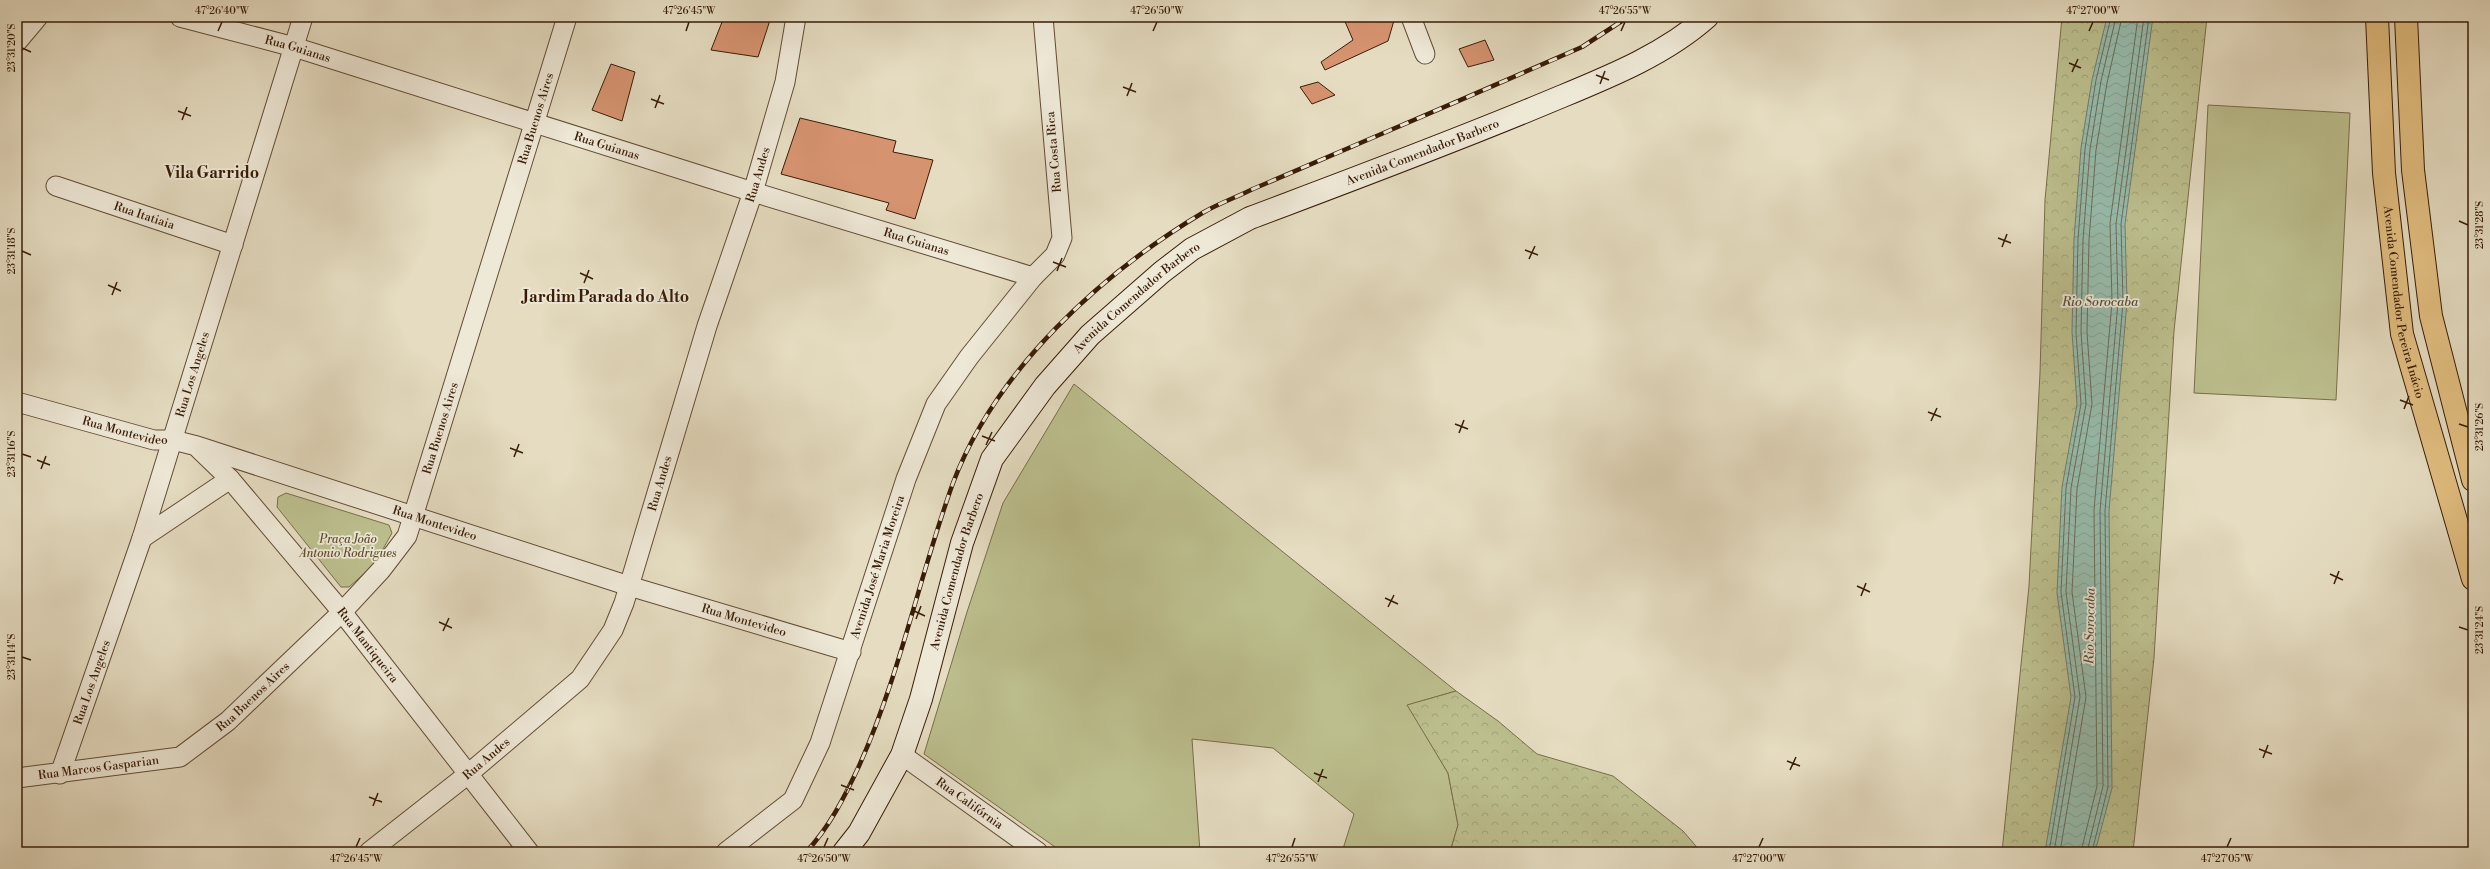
<svg xmlns="http://www.w3.org/2000/svg" width="2490" height="869" font-family="'Libre Bodoni',serif">
<style>
.green{fill:#bcbe8d;stroke:#7a6d4a}
.forest{fill:url(#forest-crowns);stroke:#7a6d4a}
.water{fill:url(#water-waves);stroke:#717c6b}
.lines{fill:none;stroke-linecap:round;stroke-linejoin:round}
.shore{stroke:#686c5a;stroke-width:1}
.building{fill:#d69370;stroke:#391c07}
.street-casing{stroke:#644c36;stroke-width:21}
.secondary-casing{stroke:#391c07;stroke-width:24}
.highway-casing{stroke:#391c07;stroke-width:24}
.street{stroke:#eee8d7;stroke-width:19}
.secondary{stroke:#eee8d7;stroke-width:22}
.highway{stroke:#e2be80;stroke-width:22}
.rail-casing{stroke:#391c07;stroke-width:4.5}
.rail{stroke:#eee8d7;stroke-width:3;stroke-dasharray:9;stroke-linecap:butt}
.ticks{fill:none;stroke:#391c07;stroke-width:1.5}
.labels{text-anchor:middle;dominant-baseline:central;stroke-width:3.5;stroke-linejoin:round;paint-order:stroke}
.street-label{font-size:12px;fill:#391c07;stroke:#eee8d7}
.park-label{font-size:12px;font-style:italic;fill:#604d2f;stroke:#eee8d7}
.water-label{font-size:13px;font-style:italic;fill:#554c39;stroke:#eee8d7}
.district-label{font-size:16px;font-weight:bold;fill:#391c07;stroke:#eee8d7}
.neatline{fill:none;stroke:#391c07;stroke-width:1.5}
.ticks-label{font-size:10px;text-anchor:middle;fill:#391c07}
</style>
<defs>
<pattern id="forest-crowns" width="20" height="18" patternUnits="userSpaceOnUse"><rect width="20" height="18" fill="#bcbe8d"/><path d="M2 6a3 3 0 1 1 6 0M12 15a3 3 0 1 1 6 0" fill="none" stroke="#a2a378"/></pattern>
<pattern id="water-waves" width="16" height="10" patternUnits="userSpaceOnUse"><rect width="16" height="10" fill="#97bcad"/><path d="M0 5q4-4 8 0t8 0" fill="none" stroke="#83a193"/></pattern>
</defs>
<rect width="100%" height="100%" fill="#e5dcc1"/>
<filter id="stains"><feTurbulence type="fractalNoise" baseFrequency=".005" numOctaves="4"/><feColorMatrix values="0 0 0 0 .2 0 0 0 0 .09 0 0 0 0 .02 0 0 0 .5 -.17"/></filter>
<radialGradient id="worn" r=".72"><stop offset=".6" stop-color="#630" stop-opacity="0"/><stop offset="1" stop-color="#630" stop-opacity=".3"/></radialGradient>
<g class="green">
<path d="M 2208,105 L 2350,113 L 2336,400 L 2194,393 Z"/>
<path d="M 1074,384 L 1456,691 L 1408,705 L 1448,773 L 1458,825 L 1450,852 L 1342,852 L 1354,814 L 1273,748 L 1192,739 L 1200,852 L 1062,852 L 924,754 L 967,612 L 1003,503 Z"/>
<path d="M 286,493 L 389,525 L 392,533 L 374,565 L 349,587 L 341,587 L 277,507 L 278,497 Z"/>
</g>
<g class="forest">
<path d="M 2062,17 L 2207,17 L 2174,331 L 2154,658 L 2133,852 L 2002,852 L 2029,586 L 2040,373 L 2045,200 Z"/>
<path d="M 1456,691 L 1498,721 L 1537,754 L 1613,776 L 1683,831 L 1701,852 L 1450,852 L 1458,825 L 1448,773 L 1407,705 Z"/>
</g>
<path class="water" d="M 2107,17 L 2153,17 L 2125,224 L 2127,302 L 2109,511 L 2112,788 L 2095,852 L 2045,852 L 2071,697 L 2057,593 L 2062,487 L 2077,404 L 2072,332 L 2074,239 L 2081,148 L 2092,80 Z"/>
<g class="lines">
<g class="shore">
<path d="M 2049,852 L 2075,697 L 2061,592 L 2066,488 L 2081,404 L 2076,332 L 2078,239 L 2085,149 L 2096,80 L 2111,17"/>
<path d="M 2054,852 L 2080,697 L 2066,592 L 2071,488 L 2086,404 L 2081,332 L 2083,240 L 2090,149 L 2101,81 L 2116,17"/>
<path d="M 2060,852 L 2086,697 L 2072,592 L 2077,489 L 2092,404 L 2087,332 L 2089,240 L 2096,150 L 2107,83 L 2122,17"/>
<path d="M 2081,852 L 2097,786 L 2094,510 L 2112,302 L 2110,223 L 2138,17"/>
<path d="M 2087,852 L 2103,786 L 2100,511 L 2118,302 L 2116,224 L 2144,17"/>
<path d="M 2092,852 L 2108,787 L 2105,511 L 2123,302 L 2121,224 L 2149,17"/>
</g>
</g>
<g class="building">
<path d="M 724,17 L 771,17 L 758,57 L 711,50 Z"/>
<path d="M 1343,17 L 1395,17 L 1388,41 L 1325,70 L 1321,62 L 1353,40 Z"/>
<path d="M 1485,40 L 1494,60 L 1468,67 L 1459,49 Z"/>
<path d="M 611,64 L 635,72 L 622,121 L 592,110 Z"/>
<path d="M 1318,82 L 1335,95 L 1312,104 L 1300,87 Z"/>
<path d="M 800,118 L 896,141 L 893,152 L 933,160 L 915,219 L 886,210 L 889,203 L 781,174 Z"/>
</g>
<g class="lines">
<g class="street-casing">
<g id="street">
<path id="s1" d="M 180,17 L 294,47 L 753,192 L 1033,277"/>
<path d="M 1411,17 L 1425,54"/>
<path d="M 17,42 L 38,17"/>
<path id="s2" d="M 56,186 L 233,245"/>
<path id="s3" d="M 17,402 L 154,440 L 173,440 L 197,446 L 629,586 L 851,652"/>
<path id="s4" d="M 199,449 L 230,479 L 342,612 L 529,852"/>
<path d="M 142,538 L 230,479"/>
<path id="s5" d="M 902,755 L 1038,852"/>
<path id="s6" d="M 60,774 L 142,538 L 303,17"/>
<path id="s7" d="M 17,778 L 180,757 L 228,721 L 342,612 L 381,570 L 407,536 L 567,17"/>
<path id="s8" d="M 369,852 L 467,775 L 580,679 L 613,630 L 624,603 L 707,326 L 753,192 L 785,82 L 796,17"/>
<path id="s9" d="M 726,852 L 793,800 L 820,743 L 906,479 L 936,404 L 969,357 L 1033,277 L 1055,255 L 1062,238 L 1043,17"/>
</g>
</g>
<g class="secondary-casing">
<g id="secondary">
<path id="s10" d="M 844,852 L 859,833 L 902,755 L 921,699 L 962,543 L 992,459 L 1045,386 L 1090,335 L 1162,272 L 1192,249 L 1250,218 C 1348,181 1445,145 1541,105 C 1598,81 1661,58 1707,17"/>
</g>
</g>
<g class="highway-casing">
<g id="highway">
<path id="s11" d="M 2377,17 L 2384,173 L 2402,334 L 2473,579"/>
<path d="M 2406,17 L 2413,170 L 2431,316 L 2473,480"/>
</g>
</g>
<use href="#street" class="street"/>
<use href="#secondary" class="secondary"/>
<use href="#highway" class="highway"/>
<g class="rail-casing">
<path id="rail" d="M 806,852 C 829,828 845,796 859,766 C 900,675 919,577 953,483 C 996,369 1102,273 1204,212 C 1220,203 1237,197 1253,189 C 1295,171 1337,153 1379,135 C 1447,106 1514,77 1582,47 L 1628,17"/>
</g>
<use href="#rail" class="rail"/>
</g>
<path class="ticks" d="M 218,31 L 222,22M 686,31 L 689,22M 1153,31 L 1157,22M 1621,31 L 1625,22M 2089,31 L 2093,22M 22,48 L 31,52M 2069,63 L 2081,68M 2072,72 L 2078,59M 1596,75 L 1609,80M 1600,84 L 1605,71M 1123,87 L 1136,92M 1127,96 L 1132,83M 651,99 L 664,104M 655,108 L 660,95M 178,111 L 191,116M 182,120 L 187,107M 2459,221 L 2468,225M 1998,238 L 2011,243M 2002,247 L 2007,234M 1525,250 L 1538,255M 22,251 L 31,255M 1529,259 L 1535,246M 1053,262 L 1066,267M 1057,271 L 1062,258M 580,273 L 593,279M 584,283 L 589,270M 108,285 L 121,291M 112,295 L 117,282M 2400,400 L 2413,405M 2404,409 L 2409,396M 1928,412 L 1941,417M 1931,421 L 1937,408M 1455,424 L 1468,429M 2459,424 L 2468,427M 1459,433 L 1464,420M 982,436 L 995,441M 986,445 L 992,432M 510,448 L 523,453M 22,454 L 31,457M 514,457 L 519,444M 37,460 L 50,465M 41,469 L 46,456M 2330,574 L 2343,580M 2334,584 L 2339,571M 1857,586 L 1870,592M 1861,596 L 1866,583M 1385,598 L 1398,604M 1388,607 L 1394,595M 912,610 L 925,616M 916,619 L 921,606M 439,622 L 452,628M 2459,627 L 2468,630M 443,631 L 449,618M 22,657 L 31,660M 2259,749 L 2272,754M 2263,758 L 2268,745M 1787,761 L 1800,766M 1790,770 L 1796,757M 1314,773 L 1327,778M 1318,782 L 1323,769M 841,785 L 854,790M 845,794 L 851,781M 369,797 L 382,802M 373,806 L 378,793M 356,847 L 360,838M 824,847 L 828,838M 1292,847 L 1295,838M 1759,847 L 1763,838M 2227,847 L 2231,838"/>
<g class="labels">
<g class="street-label">
<text stroke="none"><textPath href="#s1" startOffset="122">Rua Guianas</textPath></text>
<text stroke="none"><textPath href="#s7" startOffset="919">Rua Buenos Aires</textPath></text>
<text stroke="none"><textPath href="#s1" startOffset="446">Rua Guianas</textPath></text>
<text transform="translate(1054 152) rotate(-95)">Rua Costa Rica</text>
<text stroke="none"><textPath href="#s10" startOffset="965">Avenida Comendador Barbero</textPath></text>
<text stroke="none"><textPath href="#s8" startOffset="810">Rua Andes</textPath></text>
<text stroke="none"><textPath href="#s2" startOffset="93">Rua Itatiaia</textPath></text>
<text stroke="none"><textPath href="#s1" startOffset="770">Rua Guianas</textPath></text>
<text stroke="none"><textPath href="#s10" startOffset="641">Avenida Comendador Barbero</textPath></text>
<text stroke="none"><textPath href="#s11" startOffset="287">Avenida Comendador Pereira Inácio</textPath></text>
<text stroke="none"><textPath href="#s6" startOffset="421">Rua Los Angeles</textPath></text>
<text stroke="none"><textPath href="#s7" startOffset="595">Rua Buenos Aires</textPath></text>
<text stroke="none"><textPath href="#s3" startOffset="112">Rua Montevideo</textPath></text>
<text stroke="none"><textPath href="#s8" startOffset="486">Rua Andes</textPath></text>
<text stroke="none"><textPath href="#s3" startOffset="436">Rua Montevideo</textPath></text>
<text stroke="none"><textPath href="#s9" startOffset="333">Avenida José Maria Moreira</textPath></text>
<text stroke="none"><textPath href="#s10" startOffset="305">Avenida Comendador Barbero</textPath></text>
<text stroke="none"><textPath href="#s3" startOffset="760">Rua Montevideo</textPath></text>
<text stroke="none"><textPath href="#s4" startOffset="259">Rua Mantiqueira</textPath></text>
<text stroke="none"><textPath href="#s6" startOffset="97">Rua Los Angeles</textPath></text>
<text stroke="none"><textPath href="#s7" startOffset="259">Rua Buenos Aires</textPath></text>
<text stroke="none"><textPath href="#s8" startOffset="150">Rua Andes</textPath></text>
<text stroke="none"><textPath href="#s7" startOffset="82">Rua Marcos Gasparian</textPath></text>
<text stroke="none"><textPath href="#s5" startOffset="83">Rua Califórnia</textPath></text>
</g>
<g class="park-label">
<text x="348" y="539">Praça João<tspan x="348" dy="14">Antonio Rodrigues</tspan></text>
</g>
<g class="water-label">
<text x="2100" y="302">Rio Sorocaba</text>
<text transform="translate(2090 626) rotate(-89)">Rio Sorocaba</text>
</g>
<g class="district-label">
<text x="212" y="173">Vila Garrido</text>
<text x="606" y="297">Jardim Parada do Alto</text>
</g>
</g>
<rect width="2490" height="869" fill="none" stroke="#e5dcc1" stroke-width="44"/>
<rect x="22" y="22" width="2446" height="825" class="neatline"/>
<g class="ticks-label">
<text x="222" y="14">47°26'40"W</text>
<text x="689" y="14">47°26'45"W</text>
<text x="1157" y="14">47°26'50"W</text>
<text x="1625" y="14">47°26'55"W</text>
<text x="2093" y="14">47°27'00"W</text>
<text transform="translate(11 48) rotate(-90)" y="4">23°31'20"S</text>
<text transform="translate(2479 225) rotate(-90)" y="4">23°31'28"S</text>
<text transform="translate(11 251) rotate(-90)" y="4">23°31'18"S</text>
<text transform="translate(2479 427) rotate(-90)" y="4">23°31'26"S</text>
<text transform="translate(11 454) rotate(-90)" y="4">23°31'16"S</text>
<text transform="translate(2479 630) rotate(-90)" y="4">23°31'24"S</text>
<text transform="translate(11 657) rotate(-90)" y="4">23°31'14"S</text>
<text x="356" y="862">47°26'45"W</text>
<text x="824" y="862">47°26'50"W</text>
<text x="1292" y="862">47°26'55"W</text>
<text x="1759" y="862">47°27'00"W</text>
<text x="2227" y="862">47°27'05"W</text>
</g>
<rect width="100%" height="100%" filter="url(#stains)"/>
<rect width="100%" height="100%" fill="url(#worn)"/>
</svg>
